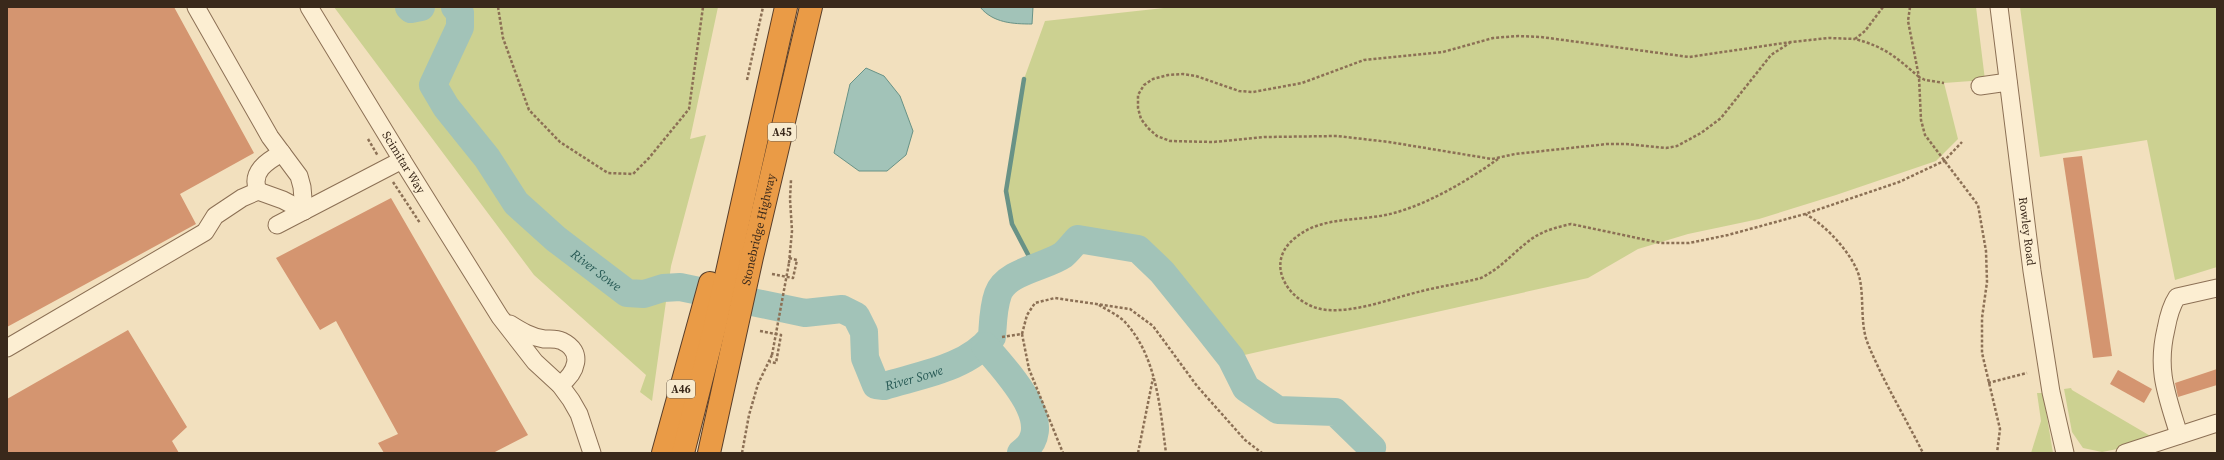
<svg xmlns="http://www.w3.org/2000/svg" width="2224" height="460" font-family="'Source Serif 4',serif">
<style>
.green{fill:#ccd191}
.water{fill:#a2c3b8;stroke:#689286}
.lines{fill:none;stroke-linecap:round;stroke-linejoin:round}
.stream{stroke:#689286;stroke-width:4.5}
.river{stroke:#a2c3b8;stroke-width:28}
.building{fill:#d49570}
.minor-casing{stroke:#8c7055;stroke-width:19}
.highway-casing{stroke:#593e2a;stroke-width:24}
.path{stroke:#8c7055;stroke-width:2.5;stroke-dasharray:3 2;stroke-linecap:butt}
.minor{stroke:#fceed2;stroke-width:17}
.highway{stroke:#ea9b46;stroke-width:22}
.path-bridge{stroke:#8c7055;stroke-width:2.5;stroke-dasharray:3 2;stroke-linecap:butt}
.labels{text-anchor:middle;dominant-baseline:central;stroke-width:3.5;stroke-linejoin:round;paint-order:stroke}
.shield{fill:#f8ebcf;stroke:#736351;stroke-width:1}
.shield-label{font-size:11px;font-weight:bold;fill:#3a291b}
.street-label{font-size:12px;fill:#3a291b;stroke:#f8ebcf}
.water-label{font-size:13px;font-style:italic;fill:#295b56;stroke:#f8ebcf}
</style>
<rect width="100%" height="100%" fill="#f2e0be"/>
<g class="green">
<path d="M 334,7 L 718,7 L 690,139 L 706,135 L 671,266 L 652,401 L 640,392 L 646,375 L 534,275 Z"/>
<path d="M 1173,7 L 1976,7 L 1985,80 L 1944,83 L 1958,139 L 1936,161 L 1836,195 L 1759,219 L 1688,234 L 1638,249 L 1588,278 L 1231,358 L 1162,272 L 1138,249 L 1078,239 L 1063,255 L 1034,266 L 1012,224 L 1006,191 L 1024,79 L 1045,21 Z"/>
<path d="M 2020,7 L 2217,7 L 2217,267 L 2175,280 L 2147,140 L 2040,157 Z"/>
<path d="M 2071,388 L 2072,390 L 2159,441 L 2102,452 L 2083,448 L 2072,432 L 2064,389 Z"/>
<path d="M 2037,393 L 2043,393 L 2053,453 L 2031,453 L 2041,421 Z"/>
</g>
<g class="water">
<path d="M 980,7 L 1033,7 L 1032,24 C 1013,24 993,23 980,7 Z"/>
<path d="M 866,68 L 884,76 L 900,96 L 913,131 L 906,155 L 887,171 L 859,171 L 834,153 L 850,84 Z"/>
</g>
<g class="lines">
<path class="stream" d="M 1024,79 L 1006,191 L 1012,224 L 1034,266"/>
<g class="river">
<path d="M 409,7 L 411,9 L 421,7"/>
<path id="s1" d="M 455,7 L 460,13 L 460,27 L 433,85 L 446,107 L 487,158 L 516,203 L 556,239 L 627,293 L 644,294 L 663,288 L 680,287 L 805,313 L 842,309 L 856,316 L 864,332 L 865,358 L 876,385 L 884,386 C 920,375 968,368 992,337 C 993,323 993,308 998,294 C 1006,271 1046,267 1063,255 C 1068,251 1073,244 1078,239 L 1138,249 L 1162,272 L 1208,329 L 1231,358 L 1246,388 L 1278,410 L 1335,412 L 1372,448 L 1370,453"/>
<path d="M 985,346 C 1005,371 1061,425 1021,453"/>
</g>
</g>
<g class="building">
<path d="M 7,7 L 174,7 L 254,153 L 180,194 L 196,224 L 7,327 Z"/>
<path d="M 2082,156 L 2112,356 L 2093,358 L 2063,158 Z"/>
<path d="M 391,198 L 528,435 L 493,453 L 384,453 L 378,443 L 398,434 L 336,321 L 320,330 L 276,258 Z"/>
<path d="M 128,330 L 187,427 L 172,441 L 179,453 L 7,453 L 7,399 Z"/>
<path d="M 2217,369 L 2217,385 L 2178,397 L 2175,383 Z"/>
<path d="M 2118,370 L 2152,389 L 2144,403 L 2110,384 Z"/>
</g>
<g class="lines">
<g class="minor-casing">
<g id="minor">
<path d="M 196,7 L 270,137 L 299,176 L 302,187 L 304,211"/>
<path id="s2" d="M 309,7 L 402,160 L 500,317 L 535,362 L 560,385 L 571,400 L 579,414 L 592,453"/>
<path id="s3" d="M 1999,7 L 2032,271 L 2051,392 L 2065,453"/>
<path d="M 1980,86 L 2008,82"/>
<path d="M 258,191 C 250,172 267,161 282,153"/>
<path d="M 277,225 L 402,160"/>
<path d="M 510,324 C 521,331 531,337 544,339 C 550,339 556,338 562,341 C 585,352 576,373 560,385"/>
<path d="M 7,348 L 205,232 L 215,216 L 242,198 L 258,191 L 283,200 L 304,211"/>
<path d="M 2179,435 C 2167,395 2156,371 2166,329 C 2168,318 2171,306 2177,297 L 2217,288"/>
<path d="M 2125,453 L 2217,423"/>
</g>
</g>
<g class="highway-casing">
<g id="highway">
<path d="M 663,453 L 710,283"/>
<path d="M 683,453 L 715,326 L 786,7"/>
<path id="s4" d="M 709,453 L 752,257 L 811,7"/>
</g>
</g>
<g class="path">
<path d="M 498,7 L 503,38 L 529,110 L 560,142 L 608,173 L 633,174 L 649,158 L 689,109 L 703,7"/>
<path d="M 1883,7 L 1865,31 L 1855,39 C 1885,47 1896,57 1919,77 L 1921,120 L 1925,135 L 1978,205 L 1986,251 L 1987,282 L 1982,318 L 1982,353 L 2000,429 L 1997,453"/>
<path d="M 1910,7 L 1908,21 L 1919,77 L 1925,80 L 1944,83"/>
<path d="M 1791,42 L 1771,55 L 1721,118 L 1701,133 L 1677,146 L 1666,148 L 1626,144 L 1607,144 L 1515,154 L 1492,159 L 1389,142 L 1337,136 L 1265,137 L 1213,142 L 1170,141 L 1157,136 L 1148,128 L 1141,119 L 1138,108 L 1138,95 L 1144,85 L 1153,79 L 1168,75 L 1183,74 L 1196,76 L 1239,91 L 1253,92 L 1302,83 L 1364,60 L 1443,52 L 1493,38 L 1518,36 L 1541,37 L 1689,57 L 1791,42 L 1829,38 L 1855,39"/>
<path d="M 747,80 L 763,7"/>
<path d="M 368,139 L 378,156"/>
<path d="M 1498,159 C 1467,181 1430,203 1394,213 C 1362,222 1322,215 1295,238 C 1261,265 1292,307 1327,310 C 1359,312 1392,298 1422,291 C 1442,286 1462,283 1481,278 C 1501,268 1513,253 1530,240 C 1542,231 1557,227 1571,224 L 1661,243 L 1689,243 L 1728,235 L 1805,214 L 1899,182 L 1944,161 L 1962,142"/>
<path d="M 393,182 L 420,223"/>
<path d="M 1805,214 C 1825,224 1856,257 1860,280 C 1864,300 1860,325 1868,344 C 1883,381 1905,417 1923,453"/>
<path d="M 789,263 L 792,231 L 790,199 L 791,180"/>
<path d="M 772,274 L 793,278 L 797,260 L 789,258"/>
<path d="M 1099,305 C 1107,310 1118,315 1125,322 C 1157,357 1160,408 1166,453"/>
<path d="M 760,331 L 781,335 L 776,363 L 770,362"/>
<path d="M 1022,334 L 1027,315 L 1035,303 L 1055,298 L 1130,309 L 1153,326 L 1197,386 L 1245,440 L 1262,453"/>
<path d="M 1002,337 L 1022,334 L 1029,369 L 1063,453"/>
<path d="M 1988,383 L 2027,373"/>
<path d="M 742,453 L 749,415 L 758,384 L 772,355"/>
<path d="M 1138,453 L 1153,378"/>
</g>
<use href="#minor" class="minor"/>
<use href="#highway" class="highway"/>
<path class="path-bridge" d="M 772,355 L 789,263"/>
</g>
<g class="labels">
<g class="shield">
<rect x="768" y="123" width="28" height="18" rx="3"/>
<rect x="667" y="380" width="28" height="18" rx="3"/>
</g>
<g class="shield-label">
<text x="782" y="132">A45</text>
<text x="681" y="389">A46</text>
</g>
<g class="street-label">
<text stroke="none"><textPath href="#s2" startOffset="182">Scimitar Way</textPath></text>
<text stroke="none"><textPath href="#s4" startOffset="229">Stonebridge Highway</textPath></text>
<text stroke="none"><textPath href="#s3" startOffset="226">Rowley Road</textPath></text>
</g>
<g class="water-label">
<text stroke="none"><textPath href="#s1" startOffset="335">River Sowe</textPath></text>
<text stroke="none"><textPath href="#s1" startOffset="720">River Sowe</textPath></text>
</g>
</g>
<rect width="2224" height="460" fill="none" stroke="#3a291b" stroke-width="16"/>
</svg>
